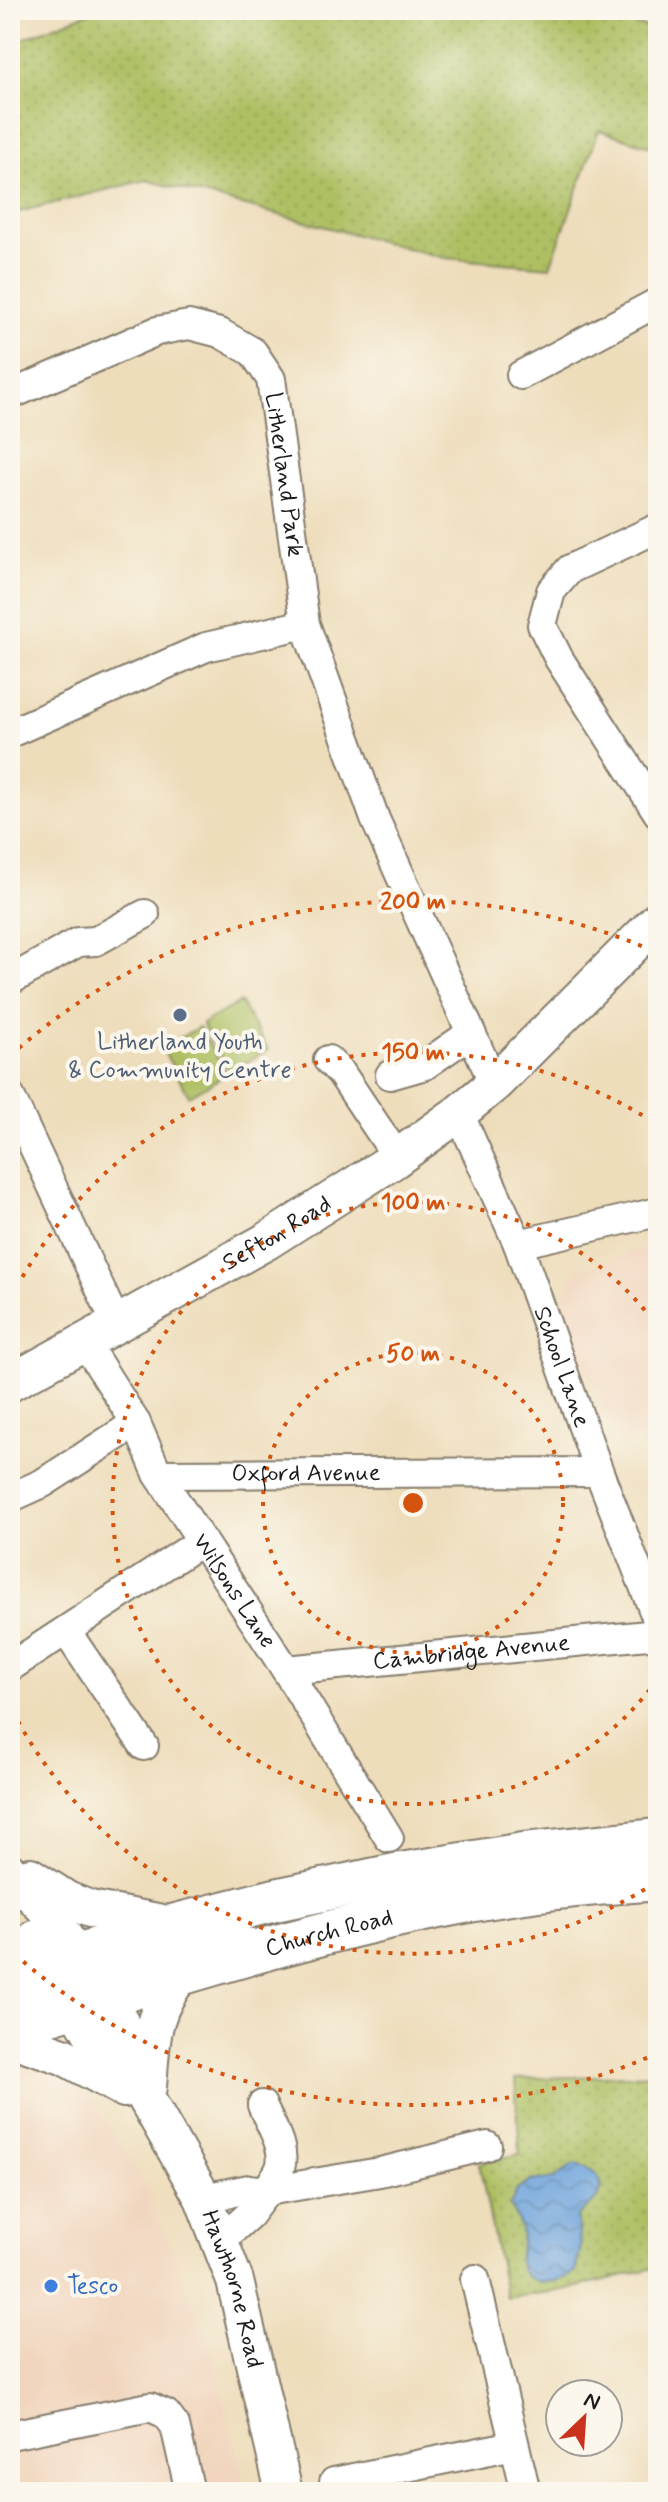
<svg xmlns="http://www.w3.org/2000/svg" width="668" height="2502" font-family="Mynerve,sans-serif">
<style>
.built{fill:#f1d5bd}
.grass{fill:#aebf63;stroke:#656e40;stroke-width:2}
.park{fill:url(#park-dots);stroke:#656e40;stroke-width:2}
.water{fill:url(#water-waves);stroke:#46607c;stroke-width:2}
.lines{fill:none;stroke-linecap:round;stroke-linejoin:round}
.minor-casing{stroke:#857c6c;stroke-width:32}
.major-casing{stroke:#857c6c;stroke-width:40}
.highway-casing{stroke:#857c6c;stroke-width:46}
.minor{stroke:#fff;stroke-width:28}
.major{stroke:#fff;stroke-width:36}
.highway{stroke:#fff;stroke-width:42}
.ring{fill:none;stroke:#d4530e;stroke-width:4;stroke-dasharray:4 8}
.service-dot{fill:#5c6f8a;stroke:#fbf7ec;stroke-width:3}
.shop-dot{fill:#3f7fe0;stroke:#fbf7ec;stroke-width:3}
.labels{text-anchor:middle;dominant-baseline:central;stroke-width:8;stroke-linejoin:round;paint-order:stroke}
.street-label{font-size:24px;fill:#1c1c1c;stroke:#fbf7ec}
.service-label{font-size:24px;fill:#4e5e75;stroke:#fbf7ec}
.shop-label{font-size:24px;fill:#366cbe;stroke:#fbf7ec;text-anchor:start}
.centre{fill:#d4530e;stroke:#fbf7ec;stroke-width:4}
.ring-label{font-size:24px;text-anchor:middle;font-weight:bold;fill:#d4530e;stroke:#fbf7ec;stroke-width:8;stroke-linejoin:round;paint-order:stroke}
</style>
<defs>
<pattern id="park-dots" width="8" height="8" patternUnits="userSpaceOnUse" patternTransform="scale(2)"><rect width="8" height="8" fill="#aebf63"/><path d="M2 2h.1M6 6h.1" fill="none" stroke="#95a455" stroke-width="1.8" stroke-linecap="round"/></pattern>
<pattern id="water-waves" width="16" height="10" patternUnits="userSpaceOnUse" patternTransform="scale(2)"><rect width="16" height="10" fill="#6fa4dc"/><path d="M0 5q4-4 8 0t8 0" fill="none" stroke="#5a85b2"/></pattern>
</defs>
<rect width="100%" height="100%" fill="#fbf7ec"/>
<filter id="ink" filterUnits="userSpaceOnUse"><feTurbulence type="fractalNoise" baseFrequency=".0125" numOctaves="2"/><feDisplacementMap in="SourceGraphic" scale="16" xChannelSelector="R" yChannelSelector="G"/><feConvolveMatrix kernelMatrix="1 2 1 2 8 2 1 2 1" color-interpolation-filters="sRGB"/></filter>
<filter id="wash" filterUnits="userSpaceOnUse"><feTurbulence type="fractalNoise" baseFrequency=".006" numOctaves="4" result="noise"/><feDisplacementMap in="SourceGraphic" scale="32" xChannelSelector="R" yChannelSelector="G"/><feGaussianBlur stdDeviation="1.8" result="paint"/><feColorMatrix in="noise" values="0 0 0 0 0 0 0 0 0 0 0 0 0 0 0 0 0 1.4 0 .05"/><feComposite in="paint" operator="in"/></filter>
<g filter="url(#wash)">
<rect width="100%" height="100%" fill="#edb"/>
<g class="built">
<path d="M 658,1243 L 658,1439 L 620,1444 L 566,1320 L 565,1291 L 578,1270 Z"/>
<path d="M 10,2055 L 51,2068 L 87,2093 L 147,2187 L 213,2355 L 246,2492 L 10,2492 Z"/>
</g>
<g class="grass">
<path d="M 240,1002 L 268,1050 L 230,1071 L 202,1024 Z"/>
<path d="M 199,1027 L 227,1074 L 189,1096 L 162,1048 Z"/>
</g>
<g class="park">
<path d="M 95,10 L 591,10 L 658,31 L 658,149 L 599,130 L 550,267 L 445,258 L 146,180 L 10,214 L 10,44 Z"/>
<path d="M 658,2074 L 658,2267 L 564,2290 L 506,2298 L 479,2163 L 520,2154 L 515,2079 Z"/>
</g>
<path class="water" d="M 574,2164 C 590,2167 611,2181 596,2199 C 591,2206 583,2210 577,2217 L 581,2247 L 575,2273 C 558,2284 522,2289 519,2260 C 518,2250 524,2239 521,2229 C 519,2221 514,2214 510,2206 L 517,2190 L 531,2181 L 554,2179 Z"/>
</g>
<g filter="url(#ink)">
<g class="lines">
<g class="minor-casing">
<g id="minor">
<path d="M 521,375 L 658,302"/>
<path id="s1" d="M 10,395 L 157,331 L 189,325 L 220,333 L 253,352 L 271,379 L 305,624 L 375,819 L 494,1084"/>
<path d="M 658,528 L 570,569 L 551,591 L 542,625 L 559,659 L 658,813"/>
<path d="M 10,733 L 206,647 L 305,624"/>
<path d="M 11,980 L 78,942 L 96,941 L 145,914"/>
<path d="M 328,1060 L 341,1073 L 397,1157"/>
<path d="M 390,1075 L 425,1065 L 471,1033"/>
<path d="M 10,1096 L 117,1325"/>
<path id="s2" d="M 459,1113 L 518,1244 L 599,1472 L 658,1622"/>
<path d="M 518,1244 L 658,1212"/>
<path id="s3" d="M 85,1343 L 136,1423 L 158,1474 L 286,1670 L 389,1838"/>
<path id="s4" d="M 158,1474 L 599,1472"/>
<path d="M 10,1498 L 43,1483 L 136,1423"/>
<path d="M 66,1631 L 144,1746"/>
<path d="M 10,1667 L 202,1541"/>
<path id="s5" d="M 286,1670 L 658,1634"/>
<path d="M 203,2198 L 249,2189 L 267,2191 C 270,2183 277,2176 280,2168 C 287,2148 269,2123 262,2105"/>
<path d="M 220,2241 L 249,2215 L 267,2191 L 380,2172 L 487,2146"/>
<path d="M 475,2279 L 526,2492"/>
<path d="M 10,2435 L 150,2407 L 166,2414 L 175,2426 L 190,2492"/>
<path d="M 334,2482 L 514,2445"/>
</g>
</g>
<g class="major-casing">
<g id="major">
<path id="s6" d="M 10,1383 L 267,1241 L 394,1160 L 459,1113 L 494,1084 L 658,920"/>
<path id="s7" d="M 10,1872 L 46,1909 L 120,2022 L 147,2100 L 203,2198 L 235,2281 L 284,2492"/>
<path d="M 30,1876 L 67,1900 L 90,1909 L 172,1925"/>
<path d="M 36,1938 L 100,2048 L 138,2090"/>
<path d="M 70,1973 L 91,1976 L 222,1940 L 253,1948"/>
<path d="M 10,1993 L 82,1987"/>
<path d="M 10,2038 L 63,2056 L 124,2089"/>
<path d="M 148,2087 C 152,2039 150,2012 182,1974"/>
</g>
</g>
<g class="highway-casing">
<g id="highway">
<path d="M 10,1966 L 71,1957 L 164,1928 L 275,1900 L 395,1875 L 524,1854 L 658,1840"/>
<path id="s8" d="M 10,2025 C 157,1982 303,1933 454,1904 C 521,1890 590,1884 658,1879"/>
</g>
</g>
<use href="#minor" class="minor"/>
<use href="#major" class="major"/>
<use href="#highway" class="highway"/>
</g>
</g>
<g class="ring">
<circle cx="413" cy="1503" r="150"/>
<path d="M657 1680A301 301 0 1 1 657 1326"/>
<path d="M655 1883A451 451 0 0 1 11 1708M11 1298A451 451 0 0 1 655 1123"/>
<path d="M658 2053A602 602 0 0 1 10 1950M10 1056A602 602 0 0 1 658 953"/>
</g>
<circle class="service-dot" cx="180" cy="1015" r="8"/>
<circle class="shop-dot" cx="51" cy="2286" r="8"/>
<g class="labels">
<g class="street-label">
<text stroke="none"><textPath href="#s1" startOffset="392">Litherland Park</textPath></text>
<text stroke="none"><textPath href="#s6" startOffset="306">Sefton Road</textPath></text>
<text stroke="none"><textPath href="#s2" startOffset="274">School Lane</textPath></text>
<text stroke="none"><textPath href="#s4" startOffset="148">Oxford Avenue</textPath></text>
<text stroke="none"><textPath href="#s3" startOffset="290">Wilsons Lane</textPath></text>
<text stroke="none"><textPath href="#s5" startOffset="186">Cambridge Avenue</textPath></text>
<text stroke="none"><textPath href="#s8" startOffset="332">Church Road</textPath></text>
<text stroke="none"><textPath href="#s7" startOffset="478">Hawthorne Road</textPath></text>
</g>
<g class="service-label">
<text x="180" y="1042">Litherland Youth<tspan x="180" dy="28">&amp; Community Centre</tspan></text>
</g>
<g class="shop-label">
<text x="67" y="2286">Tesco</text>
</g>
</g>
<circle cx="413" cy="1503" r="12" class="centre"/>
<g class="ring-label">
<text x="413" y="909">200 m</text>
<text x="413" y="1060">150 m</text>
<text x="413" y="1210">100 m</text>
<text x="413" y="1361">50 m</text>
</g>
<rect width="668" height="2502" fill="none" stroke="#fbf7ec" stroke-width="40"/>
<g transform="translate(584 2418) rotate(25)"><circle r="38" fill="#fbf7ec" stroke="#a29f99" stroke-width="2"/>
<path d="M0-6L14 30L0 20L-14 30Z" fill="#c8321e"/>
<text y="-12" font-size="22" font-weight="bold" text-anchor="middle" fill="#1c1c1c">N</text>
</g>
</svg>
